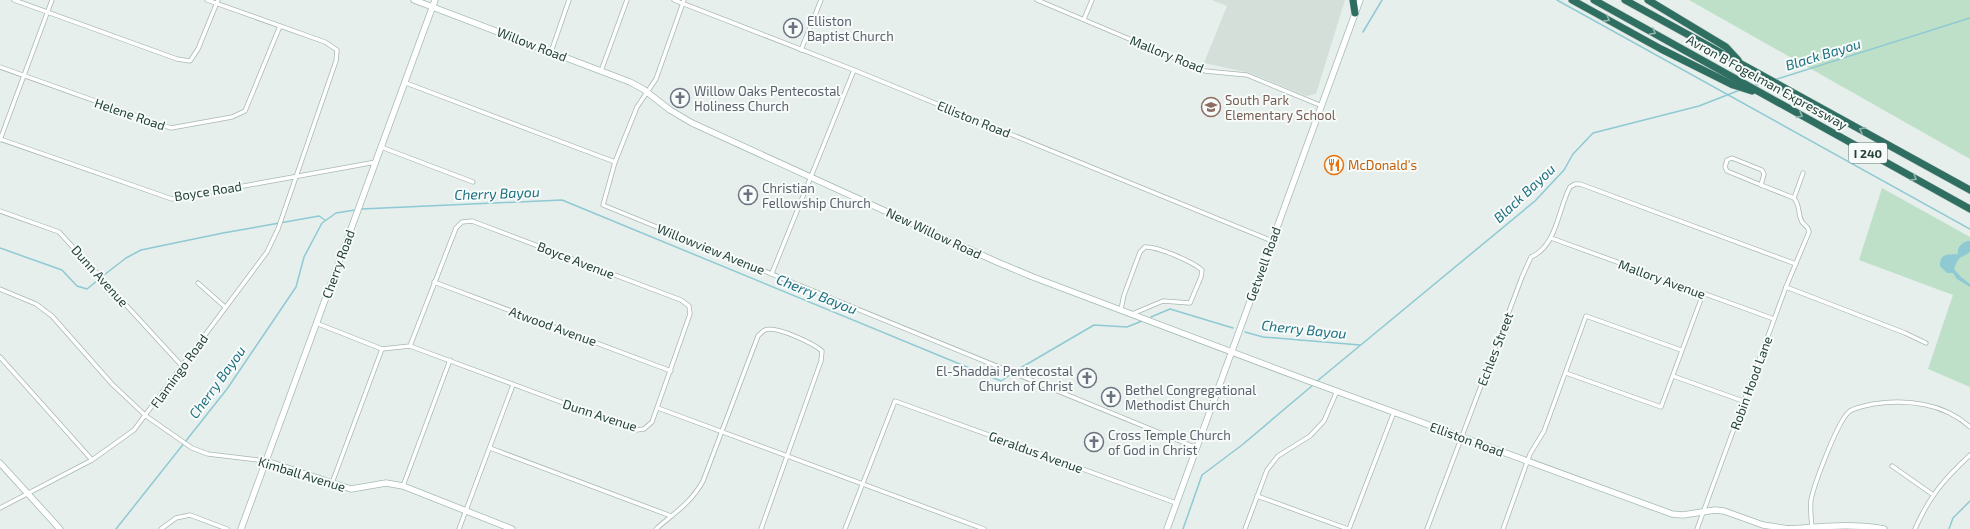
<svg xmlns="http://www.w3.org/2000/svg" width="1970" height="529" font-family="'Exo 2',sans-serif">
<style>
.built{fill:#d4dfda}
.green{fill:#bfe0c8}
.water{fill:#8ec9d4}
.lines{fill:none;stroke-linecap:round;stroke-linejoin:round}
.stream{stroke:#8ec9d4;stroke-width:1.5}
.street-casing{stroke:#a8b8b2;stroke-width:5}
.secondary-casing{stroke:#a4bbb3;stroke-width:7}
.highway-casing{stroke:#c2cac8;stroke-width:8}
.street{stroke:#fff;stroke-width:3.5}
.secondary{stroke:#fff;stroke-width:5.5}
.highway{stroke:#2f6f62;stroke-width:7}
.oneway{stroke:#93b5ae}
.labels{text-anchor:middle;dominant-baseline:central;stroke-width:4;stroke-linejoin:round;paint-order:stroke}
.shield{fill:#f7fbf9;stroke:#637a73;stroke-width:1}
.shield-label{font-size:12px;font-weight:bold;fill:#24423a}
.worship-label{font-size:13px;fill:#5b616d;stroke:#f7fbf9;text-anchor:start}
.street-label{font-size:13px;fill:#24423a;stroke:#f7fbf9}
.education-label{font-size:13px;fill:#785e54;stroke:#f7fbf9;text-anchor:start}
.food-label{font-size:13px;fill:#c56008;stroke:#f7fbf9;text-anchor:start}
.water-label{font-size:14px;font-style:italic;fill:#1c6f80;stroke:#f7fbf9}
</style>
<rect width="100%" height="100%" fill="#e6efeb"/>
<path class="built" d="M 1212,0 L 1345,0 L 1316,94 L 1306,96 L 1250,73 L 1204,63 L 1227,6 Z"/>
<g class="green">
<path d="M 1689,0 L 1970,0 L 1970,159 Z"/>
<path d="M 1882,188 L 1970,237 L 1970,387 L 1928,369 L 1953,295 L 1859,260 Z"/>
</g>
<path class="water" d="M 1967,241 L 1970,241 L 1970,252 C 1960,259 1959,255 1954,269 L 1961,277 L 1970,284 L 1970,287 L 1957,279 L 1953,273 L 1947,273 L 1940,266 C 1940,252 1949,255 1958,254 C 1957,247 1961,244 1967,241 Z"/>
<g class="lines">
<g class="stream">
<path d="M 1557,0 L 1970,229"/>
<path d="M 1363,32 L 1382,0"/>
<path d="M 1774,80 L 1970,18"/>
<path d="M 1753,86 L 1767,82"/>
<path d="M 361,209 L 562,200 L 1001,381 L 1010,375"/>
<path d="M 0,248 L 62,270 L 77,286 L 87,289 L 98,280"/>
<path d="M 104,275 L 126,258 L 141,250 L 223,233 L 319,216 L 325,220"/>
<path d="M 1151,317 L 1170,309 L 1233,328"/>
<path d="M 1245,332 L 1263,337 L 1360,345"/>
<path d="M 1017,370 L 1094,325 L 1127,327 L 1142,321"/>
<path d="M 1316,382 L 1535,201 L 1564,170 L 1573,154 L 1593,133 L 1699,106 L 1740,90"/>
<path d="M 116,529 L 227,389 L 296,287 L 304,257 L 322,223 L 336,213 L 355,210"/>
<path d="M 1183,529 L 1202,475 L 1242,445 L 1313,385"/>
<path d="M 1949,529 L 1953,518 L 1970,501"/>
</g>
<g class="street-casing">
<g id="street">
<path d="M 14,0 L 177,59 L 190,61 L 198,49 L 218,0"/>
<path d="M 674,0 L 854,70 L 1272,241"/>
<path d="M 684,0 L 656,79 L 637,107 L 615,162 L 603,205 L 1197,448"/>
<path d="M 1037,0 L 1205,71 L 1247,75 L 1322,106"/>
<path d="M 1084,19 L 1092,0"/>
<path d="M 801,50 L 821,0"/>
<path d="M 551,52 L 569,0"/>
<path d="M 0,67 L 171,128 L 232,117 L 245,111 L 280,26"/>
<path d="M 601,71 L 627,0"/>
<path d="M 406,83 L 615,162"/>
<path d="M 0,139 L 172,199 L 376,162"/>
<path d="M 0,140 L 52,0"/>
<path d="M 381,147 L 473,182"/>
<path d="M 1732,158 L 1762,170 L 1764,174 L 1761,185 L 1727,171 L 1725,167 L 1727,160 Z"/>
<path d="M 1761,185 L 1794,198"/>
<path d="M 0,211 L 59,232 L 182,366"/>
<path d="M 1551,238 L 1774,319"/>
<path d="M 772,273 L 854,70"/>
<path d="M 434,282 L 671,371"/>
<path d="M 198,283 L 225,307"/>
<path d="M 1786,287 L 1905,333 L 1926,343"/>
<path d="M 0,289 L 36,304 L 52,316 L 112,384 L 146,416 L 192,448 L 208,454 L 266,461"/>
<path d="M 1121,309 L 1124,295 L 1140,252 L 1145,247 C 1157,246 1193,262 1202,270 L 1201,277 L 1190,303 L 1163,301 L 1132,314"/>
<path d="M 316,323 L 382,349 L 410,346 L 636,430 L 644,429 L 652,422 L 690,314 L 689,306 L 681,300 L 472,221 L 462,222 L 456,228 L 410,346"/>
<path d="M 0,357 L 92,460"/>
<path d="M 1566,373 L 1661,407 L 1703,294"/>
<path d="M 1673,376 L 1743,401"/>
<path d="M 658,408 L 984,529"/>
<path d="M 490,448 L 671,516"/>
<path d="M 1892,466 L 1932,494"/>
<path d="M 332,483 L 382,349"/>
<path d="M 403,486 L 450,360"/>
<path d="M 1257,496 L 1348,529"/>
<path d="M 0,508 L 92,460 L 134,430 L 267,252 L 278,229 L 336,61 L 337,50 L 325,42 L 207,0"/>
<path d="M 1812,527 C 1811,518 1810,509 1811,500 C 1814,485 1838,419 1850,411 C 1857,407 1865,406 1873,404 C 1907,399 1944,403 1970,427"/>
<path d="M 161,529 L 176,518 L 190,515 L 227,529"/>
<path d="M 459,529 L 513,385"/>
<path d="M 656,529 C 673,514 692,502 703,481 L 758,336 C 760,334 763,331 765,330 C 776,325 814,344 822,351 L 821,361 L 761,529"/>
<path d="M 845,529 L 895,401 L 1176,503"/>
<path d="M 1245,529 L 1267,470 L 1278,456 L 1310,436 L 1324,421 L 1337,391"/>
<path d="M 1349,529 L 1394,412"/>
<path d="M 1427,529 L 1522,277 L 1531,257 C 1557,246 1558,209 1570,187 L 1575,184 L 1580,184 L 1796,264"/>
<path d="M 1503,529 L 1530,454 L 1544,431 L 1586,316 L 1681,350"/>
<path d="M 1697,529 L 1786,287 L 1809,232 C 1809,227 1805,226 1802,222 C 1797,213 1801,207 1794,198 L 1803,173"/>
<path d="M 1915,529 C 1929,497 1944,479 1970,455"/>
</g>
</g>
<g class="secondary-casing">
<g id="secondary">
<path d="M 414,0 L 630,82 L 643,89 L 670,110 L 692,123 L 997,262 L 1033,277 L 1306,380 L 1672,514 L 1683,515 L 1715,510 L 1724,511 L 1763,525 L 1789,529"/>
<path d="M 266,461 L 351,489 L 386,483 L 403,486 L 512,529"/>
<path d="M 0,463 L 60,529"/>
<path d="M 241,529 L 435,0"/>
<path d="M 1167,529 L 1360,0"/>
<path d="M 1789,529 C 1821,527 1851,523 1884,529"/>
</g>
</g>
<g class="highway-casing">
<g id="highway">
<path d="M 1353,0 L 1355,13"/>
<path d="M 1572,0 L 1661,49 L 1733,85 L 1752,91"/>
<path d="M 1594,0 L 1970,209"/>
<path d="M 1625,0 L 1970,190"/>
<path d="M 1648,0 L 1726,47 L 1738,60"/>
</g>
</g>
<use href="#street" class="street"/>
<use href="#secondary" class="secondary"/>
<use href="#highway" class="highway"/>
</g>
<defs><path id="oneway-chevron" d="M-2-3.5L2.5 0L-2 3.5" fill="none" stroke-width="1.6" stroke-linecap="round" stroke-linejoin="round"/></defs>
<g class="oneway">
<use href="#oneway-chevron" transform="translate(1607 19) rotate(29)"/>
<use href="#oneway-chevron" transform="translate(1653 32) rotate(29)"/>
<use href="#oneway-chevron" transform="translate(1800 115) rotate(29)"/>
<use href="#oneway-chevron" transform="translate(1862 130) rotate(-151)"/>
<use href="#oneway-chevron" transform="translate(1914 178) rotate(29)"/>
</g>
<defs>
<g id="church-ring" transform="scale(1)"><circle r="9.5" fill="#f7fbf9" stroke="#6b7280" stroke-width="1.5"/><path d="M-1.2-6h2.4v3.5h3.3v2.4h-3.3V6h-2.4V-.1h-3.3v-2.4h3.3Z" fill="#6b7280"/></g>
<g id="school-ring" transform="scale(1)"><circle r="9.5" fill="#f7fbf9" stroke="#8d6e63" stroke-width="1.5"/><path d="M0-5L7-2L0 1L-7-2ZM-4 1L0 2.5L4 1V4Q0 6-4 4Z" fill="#8d6e63"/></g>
<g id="restaurant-ring" transform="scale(1)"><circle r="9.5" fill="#f7fbf9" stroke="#e8710a" stroke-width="1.5"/><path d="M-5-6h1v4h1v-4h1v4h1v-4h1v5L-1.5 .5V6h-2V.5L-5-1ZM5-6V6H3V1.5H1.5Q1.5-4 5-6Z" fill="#e8710a"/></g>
</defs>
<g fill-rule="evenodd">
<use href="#church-ring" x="793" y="28"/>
<use href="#church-ring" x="680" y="98"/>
<use href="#school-ring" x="1211" y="107"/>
<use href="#restaurant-ring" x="1334" y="165"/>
<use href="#church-ring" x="748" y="195"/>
<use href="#church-ring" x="1087" y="378"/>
<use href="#church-ring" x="1111" y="397"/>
<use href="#church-ring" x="1094" y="442"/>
</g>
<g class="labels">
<rect class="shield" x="1849" y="143" width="38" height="20" rx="3"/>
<g class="shield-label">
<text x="1868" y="153">I 240</text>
</g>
<g class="worship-label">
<text x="807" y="21">Elliston<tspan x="807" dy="15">Baptist Church</tspan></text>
<text x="694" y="91">Willow Oaks Pentecostal<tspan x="694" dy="15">Holiness Church</tspan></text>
<text x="762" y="188">Christian<tspan x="762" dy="15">Fellowship Church</tspan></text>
<text x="1073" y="371" text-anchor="end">El-Shaddai Pentecostal<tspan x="1073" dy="15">Church of Christ</tspan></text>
<text x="1125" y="390">Bethel Congregational<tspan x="1125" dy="15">Methodist Church</tspan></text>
<text x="1108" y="435">Cross Temple Church<tspan x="1108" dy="15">of God in Christ</tspan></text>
</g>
<g class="street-label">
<text transform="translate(532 44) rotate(21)">Willow Road</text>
<text transform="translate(1167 54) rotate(22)">Mallory Road</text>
<text transform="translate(1767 82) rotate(29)">Avron B Fogelman Expressway</text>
<text transform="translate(130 114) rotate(19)">Helene Road</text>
<text transform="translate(974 119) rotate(22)">Elliston Road</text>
<text transform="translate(208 191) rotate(-9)">Boyce Road</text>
<text transform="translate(934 233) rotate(25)">New Willow Road</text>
<text transform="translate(711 249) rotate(22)">Willowview Avenue</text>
<text transform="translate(576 260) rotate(21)">Boyce Avenue</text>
<text transform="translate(338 264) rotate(-70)">Cherry Road</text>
<text transform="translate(1263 264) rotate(-70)">Getwell Road</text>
<text transform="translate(100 276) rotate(48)">Dunn Avenue</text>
<text transform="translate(1662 279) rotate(20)">Mallory Avenue</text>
<text transform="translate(553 326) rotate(20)">Atwood Avenue</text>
<text transform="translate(1495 349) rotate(-69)">Echles Street</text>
<text transform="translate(179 371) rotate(-54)">Flamingo Road</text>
<text transform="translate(1751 383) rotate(-70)">Robin Hood Lane</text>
<text transform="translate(600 415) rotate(18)">Dunn Avenue</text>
<text transform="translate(1467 439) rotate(20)">Elliston Road</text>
<text transform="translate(1036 452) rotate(20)">Geraldus Avenue</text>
<text transform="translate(302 474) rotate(17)">Kimball Avenue</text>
</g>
<g class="education-label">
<text x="1225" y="100">South Park<tspan x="1225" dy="15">Elementary School</tspan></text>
</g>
<g class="food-label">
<text x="1348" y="165">McDonald's</text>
</g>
<g class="water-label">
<text transform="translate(1823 54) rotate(-17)">Black Bayou</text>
<text transform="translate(497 193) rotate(-2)">Cherry Bayou</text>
<text transform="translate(1524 193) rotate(-43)">Black Bayou</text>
<text transform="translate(817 294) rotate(22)">Cherry Bayou</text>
<text transform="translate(1304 329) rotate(6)">Cherry Bayou</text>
<text transform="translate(217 382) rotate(-54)">Cherry Bayou</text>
</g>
</g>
</svg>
